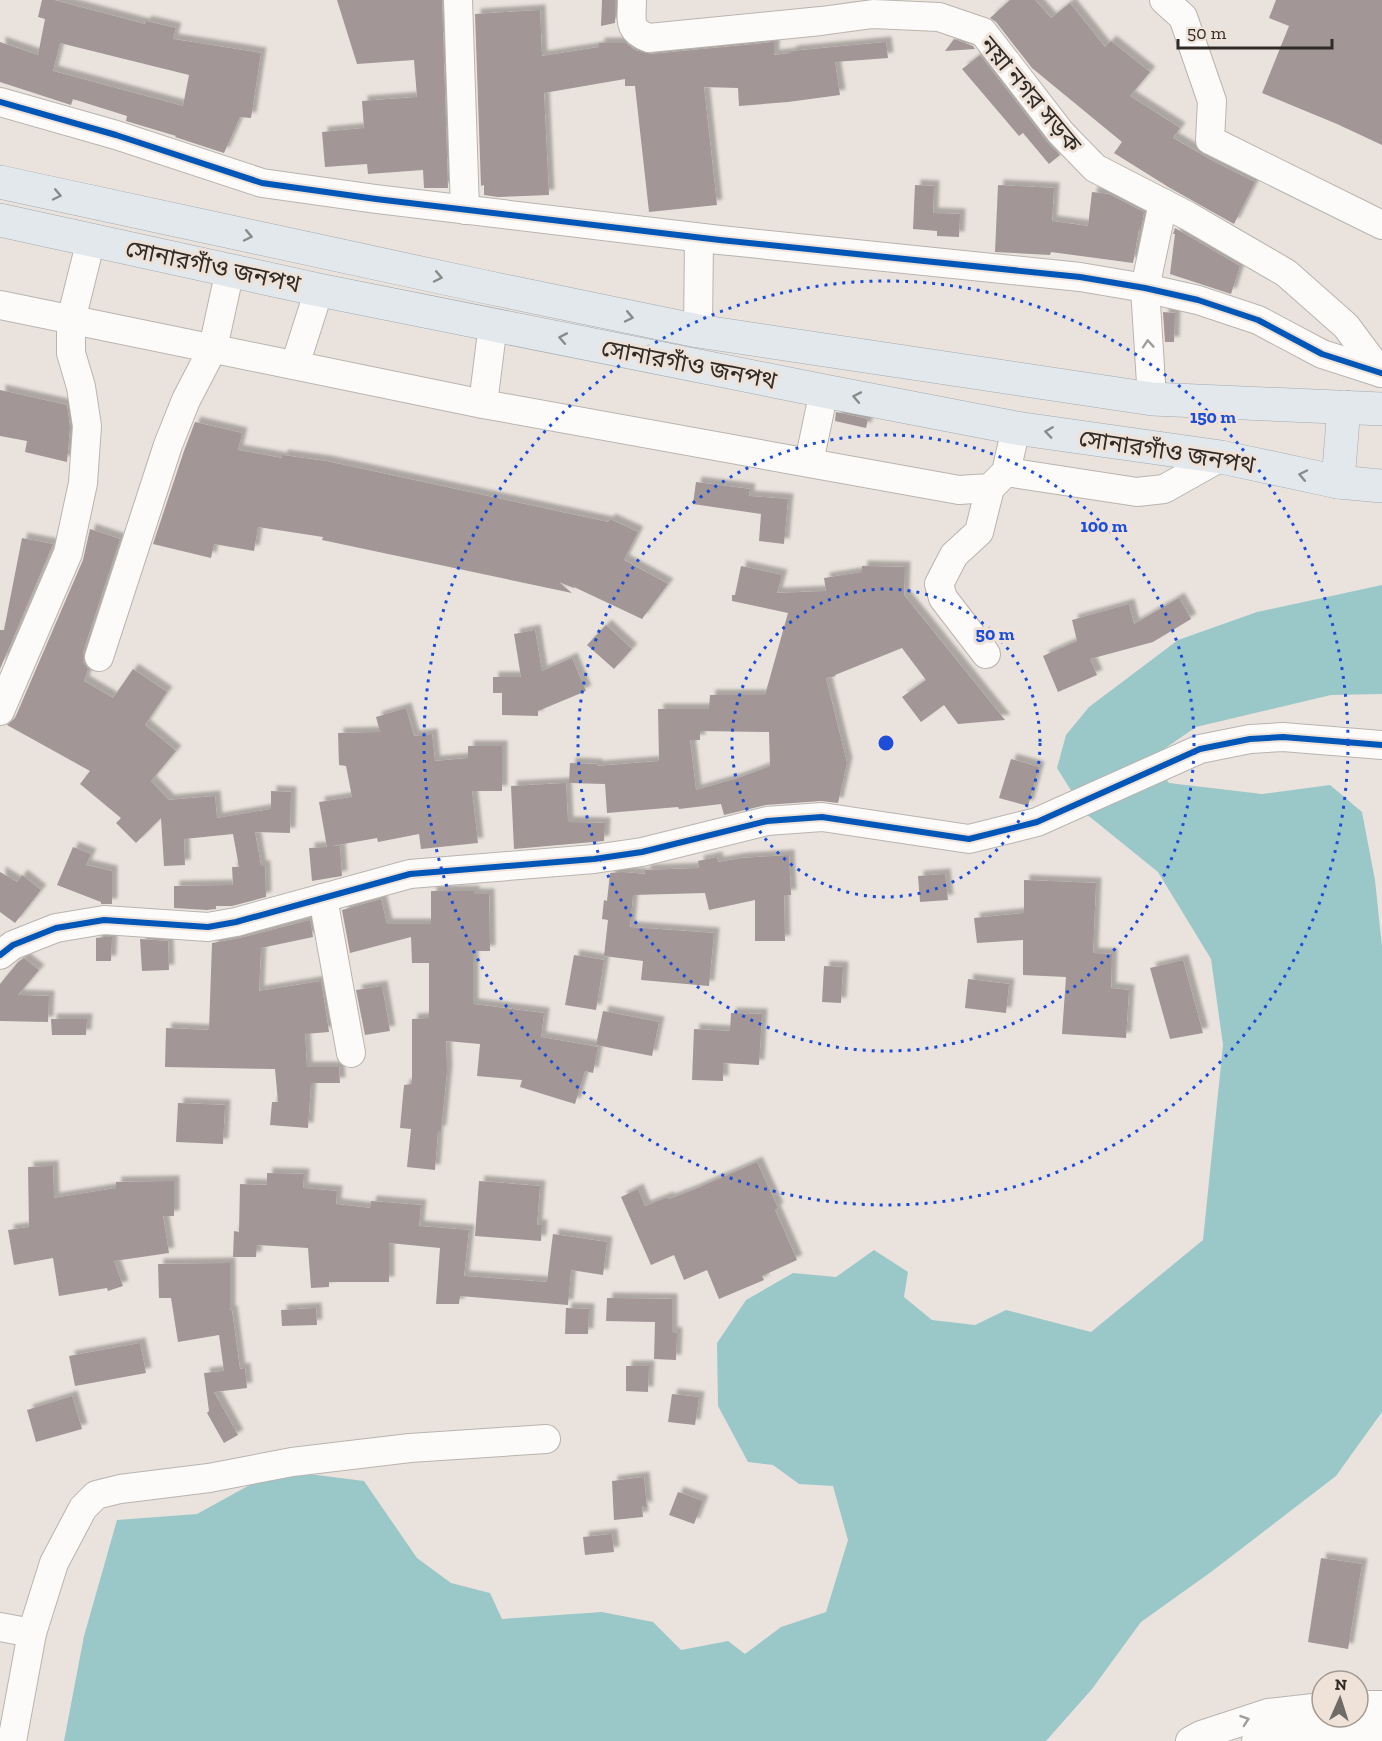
<svg xmlns="http://www.w3.org/2000/svg" width="1382" height="1741" font-family="'Zilla Slab','Noto Sans Bengali',serif">
<style>
.water{fill:#9ac8c9}
.building{fill:#a29697;fill-rule:evenodd;filter:url(#shadow)}
.lines{fill:none;stroke-linecap:round;stroke-linejoin:round}
.minor-casing{stroke:#b9b4af;stroke-width:30}
.major-casing{stroke:#a1a9af;stroke-width:34}
.minor{stroke:#fcfbfa;stroke-width:28}
.major{stroke:#e2e8ec;stroke-width:33}
.cycleway-casing{stroke:#efe2d8;stroke-width:10}
.cycleway{stroke:#0057b8;stroke-width:6}
.oneway{stroke:#898a8a}
.oneway2{stroke:#a09d9b}
.ring{fill:none;stroke:#1d4ed8;stroke-width:3;stroke-dasharray:3 6}
.labels{text-anchor:middle;dominant-baseline:central;stroke-width:6;stroke-linejoin:round;paint-order:stroke}
.street-label{font-size:24px;fill:#302b27;stroke:#efe2d8}
.centre{fill:#1d4ed8;stroke:#efe2d8;stroke-width:3}
.ring-label{font-size:18px;text-anchor:middle;font-weight:bold;fill:#1d4ed8;stroke:#efe2d8;stroke-width:6;stroke-linejoin:round;paint-order:stroke}
</style>
<defs>
<filter id="shadow"><feDropShadow dx="5.5" dy="-5.5" stdDeviation="1.5" flood-color="#0004"/></filter>
</defs>
<rect width="100%" height="100%" fill="#eae3dd"/>
<path class="water" d="M 1382,585 L 1382,694 L 1331,695 L 1196,727 L 1151,758 L 1169,783 L 1262,794 L 1330,785 L 1362,812 L 1375,880 L 1382,947 L 1382,1412 L 1336,1476 L 1211,1572 L 1141,1622 L 1092,1689 L 1046,1741 L 64,1741 L 84,1636 L 117,1520 L 197,1514 L 277,1470 L 364,1481 L 417,1558 L 451,1583 L 490,1593 L 502,1619 L 602,1612 L 653,1622 L 681,1650 L 728,1641 L 745,1654 L 781,1627 L 826,1612 L 848,1540 L 833,1486 L 799,1484 L 773,1465 L 748,1462 L 718,1406 L 717,1343 L 746,1300 L 793,1273 L 836,1277 L 874,1250 L 908,1272 L 904,1297 L 932,1320 L 975,1325 L 1006,1310 L 1091,1332 L 1203,1240 L 1223,1045 L 1211,959 L 1158,872 L 1085,813 L 1057,768 L 1066,735 L 1089,707 L 1178,640 L 1257,612 Z"/>
<g class="building">
<path d="M 42,0 L 54,0 L 145,24 L 146,21 L 176,28 L 173,39 L 261,53 L 251,118 L 240,117 L 224,153 L 175,137 L 176,136 L 126,121 L 127,116 L 73,99 L 71,105 L 0,82 L 0,42 L 38,55 L 45,19 L 38,17 ZM 60,43 L 189,75 L 183,106 L 53,71 Z"/>
<path d="M 337,0 L 442,0 L 448,188 L 424,188 L 423,170 L 368,174 L 367,164 L 325,167 L 322,132 L 364,128 L 362,101 L 417,97 L 414,60 L 357,64 Z"/>
<path d="M 602,0 L 615,0 L 615,23 L 601,26 Z"/>
<path d="M 1010,0 L 1035,0 L 1051,18 L 1070,3 L 1105,47 L 1111,41 L 1150,72 L 1130,96 L 1180,128 L 1173,138 L 1215,162 L 1255,182 L 1234,224 L 1170,188 L 1114,153 L 1122,142 L 1032,68 L 996,22 L 990,18 Z"/>
<path d="M 1276,0 L 1382,0 L 1382,145 L 1337,124 L 1262,93 L 1289,26 L 1269,18 Z"/>
<path d="M 540,10 L 542,56 L 599,47 L 599,43 L 626,43 L 635,50 L 651,54 L 774,42 L 774,55 L 791,53 L 791,51 L 886,42 L 888,58 L 835,62 L 840,95 L 788,102 L 739,106 L 738,88 L 704,87 L 717,205 L 649,212 L 635,86 L 625,86 L 625,79 L 544,93 L 549,195 L 498,197 L 484,195 L 484,185 L 481,186 L 475,14 Z"/>
<path d="M 954,39 L 973,46 L 975,49 L 945,51 Z"/>
<path d="M 980,55 L 1048,143 L 1060,155 L 1049,164 L 1023,133 L 1019,136 L 962,69 Z"/>
<path d="M 915,185 L 934,186 L 933,213 L 960,214 L 959,237 L 937,236 L 937,231 L 913,229 Z"/>
<path d="M 998,185 L 1054,188 L 1052,221 L 1088,226 L 1092,192 L 1109,194 L 1144,212 L 1141,229 L 1139,229 L 1133,263 L 1051,252 L 1050,255 L 995,252 Z"/>
<path d="M 1175,228 L 1240,266 L 1231,294 L 1170,274 L 1175,234 L 1173,234 Z"/>
<path d="M 1163,312 L 1175,313 L 1174,342 L 1165,342 Z"/>
<path d="M 0,390 L 67,405 L 70,427 L 67,462 L 25,452 L 27,441 L 0,436 Z"/>
<path d="M 836,412 L 868,419 L 866,428 L 835,421 Z"/>
<path d="M 195,422 L 242,433 L 238,450 L 282,458 L 282,455 L 326,461 L 608,522 L 610,519 L 638,532 L 624,560 L 668,584 L 642,619 L 574,587 L 574,588 L 559,582 L 572,593 L 322,540 L 323,537 L 258,527 L 254,551 L 214,544 L 211,558 L 153,544 L 184,451 Z"/>
<path d="M 696,482 L 750,489 L 749,496 L 788,499 L 784,544 L 759,541 L 761,514 L 693,504 Z"/>
<path d="M 90,529 L 120,539 L 83,652 L 83,661 L 88,669 L 84,681 L 113,698 L 133,669 L 167,692 L 145,725 L 176,751 L 151,781 L 169,800 L 215,796 L 217,818 L 271,809 L 271,791 L 291,792 L 290,833 L 255,832 L 261,866 L 265,866 L 266,897 L 232,906 L 216,906 L 216,909 L 207,910 L 174,908 L 174,886 L 233,885 L 232,867 L 239,867 L 233,834 L 184,839 L 185,865 L 164,866 L 161,818 L 136,843 L 116,823 L 121,818 L 80,784 L 90,771 L 7,725 L 15,718 L 83,560 Z"/>
<path d="M 22,538 L 53,544 L 0,669 L 0,630 L 4,630 Z"/>
<path d="M 741,566 L 782,575 L 777,593 L 826,591 L 824,578 L 862,572 L 862,566 L 905,567 L 904,595 L 1005,720 L 958,724 L 944,705 L 921,722 L 902,697 L 926,680 L 902,648 L 835,675 L 836,676 L 826,678 L 847,763 L 838,803 L 821,801 L 766,805 L 724,815 L 721,804 L 679,809 L 678,807 L 607,813 L 605,784 L 569,783 L 570,763 L 597,764 L 597,766 L 659,761 L 658,709 L 709,709 L 710,695 L 765,695 L 788,613 L 732,601 L 732,595 L 735,595 ZM 700,731 L 769,732 L 770,766 L 738,778 L 696,790 L 690,740 L 700,740 Z"/>
<path d="M 1179,598 L 1191,619 L 1153,642 L 1090,659 L 1097,675 L 1058,692 L 1043,656 L 1077,641 L 1072,620 L 1129,604 L 1134,624 Z"/>
<path d="M 606,625 L 632,649 L 614,669 L 587,645 Z"/>
<path d="M 535,630 L 542,671 L 572,658 L 586,691 L 538,711 L 538,716 L 502,715 L 502,693 L 493,693 L 493,677 L 521,677 L 514,634 Z"/>
<path d="M 406,708 L 414,736 L 432,734 L 435,761 L 468,758 L 468,746 L 502,746 L 502,791 L 472,791 L 478,843 L 421,849 L 419,834 L 378,842 L 377,838 L 332,846 L 340,846 L 342,876 L 312,881 L 309,848 L 327,847 L 319,802 L 352,797 L 346,766 L 339,765 L 338,733 L 380,732 L 376,717 Z"/>
<path d="M 1011,759 L 1039,767 L 1028,806 L 999,798 Z"/>
<path d="M 566,783 L 568,822 L 605,823 L 604,841 L 514,849 L 511,786 Z"/>
<path d="M 73,847 L 91,854 L 86,865 L 112,871 L 112,904 L 101,904 L 101,902 L 57,885 Z"/>
<path d="M 789,855 L 791,895 L 784,895 L 785,941 L 755,941 L 755,900 L 709,910 L 705,893 L 633,895 L 630,927 L 714,933 L 709,986 L 641,980 L 643,961 L 604,956 L 608,920 L 602,919 L 604,900 L 607,901 L 610,873 L 622,872 L 645,874 L 645,870 L 699,868 L 698,861 L 717,857 L 718,862 L 741,858 Z"/>
<path d="M 0,872 L 17,882 L 22,875 L 41,890 L 15,923 L 0,912 Z"/>
<path d="M 945,874 L 948,900 L 920,902 L 918,876 Z"/>
<path d="M 1024,880 L 1096,883 L 1093,953 L 1112,954 L 1111,988 L 1129,990 L 1126,1038 L 1062,1034 L 1066,977 L 1023,975 L 1023,940 L 977,943 L 974,918 L 1024,913 Z"/>
<path d="M 431,891 L 474,891 L 474,894 L 489,894 L 490,951 L 473,951 L 473,1004 L 544,1013 L 541,1037 L 598,1047 L 593,1073 L 585,1071 L 575,1104 L 520,1087 L 522,1080 L 477,1076 L 480,1044 L 446,1041 L 447,1071 L 441,1131 L 438,1131 L 435,1170 L 407,1167 L 411,1129 L 400,1128 L 404,1085 L 412,1084 L 412,1019 L 429,1018 L 429,963 L 412,963 L 411,937 L 350,953 L 342,910 L 381,899 L 387,924 L 431,924 Z"/>
<path d="M 310,920 L 313,937 L 261,948 L 259,991 L 321,981 L 329,1032 L 305,1034 L 307,1067 L 339,1067 L 340,1083 L 311,1083 L 308,1128 L 270,1125 L 272,1102 L 278,1102 L 275,1069 L 165,1067 L 166,1028 L 209,1030 L 212,943 L 240,938 Z"/>
<path d="M 105,937 L 112,937 L 111,961 L 96,961 L 96,938 Z"/>
<path d="M 140,939 L 168,941 L 169,970 L 142,971 Z"/>
<path d="M 574,955 L 604,960 L 596,1010 L 565,1005 Z"/>
<path d="M 24,958 L 39,970 L 18,995 L 49,996 L 48,1022 L 0,1021 L 0,984 L 18,962 Z"/>
<path d="M 1183,960 L 1203,1033 L 1170,1039 L 1150,968 Z"/>
<path d="M 824,966 L 843,967 L 841,1003 L 822,1002 Z"/>
<path d="M 968,979 L 1009,984 L 1006,1013 L 965,1008 Z"/>
<path d="M 382,986 L 390,1031 L 365,1035 L 356,990 Z"/>
<path d="M 603,1011 L 659,1022 L 652,1056 L 596,1045 Z"/>
<path d="M 731,1013 L 762,1014 L 759,1065 L 723,1063 L 723,1081 L 692,1080 L 694,1029 L 730,1031 Z"/>
<path d="M 51,1019 L 87,1019 L 86,1035 L 52,1035 Z"/>
<path d="M 178,1103 L 225,1105 L 223,1144 L 176,1142 Z"/>
<path d="M 757,1162 L 778,1208 L 775,1210 L 797,1260 L 762,1276 L 764,1280 L 719,1299 L 707,1270 L 684,1280 L 674,1255 L 651,1265 L 621,1197 L 638,1189 L 645,1206 L 668,1197 L 669,1199 L 693,1190 Z"/>
<path d="M 53,1166 L 54,1198 L 116,1188 L 116,1182 L 174,1181 L 174,1216 L 163,1216 L 169,1253 L 114,1261 L 123,1286 L 108,1291 L 107,1288 L 59,1296 L 53,1258 L 14,1265 L 8,1230 L 29,1227 L 28,1167 Z"/>
<path d="M 267,1173 L 304,1174 L 303,1188 L 337,1191 L 336,1204 L 370,1208 L 371,1201 L 421,1205 L 419,1226 L 469,1230 L 464,1276 L 547,1282 L 553,1234 L 607,1242 L 603,1275 L 571,1270 L 568,1305 L 460,1296 L 459,1304 L 436,1304 L 440,1248 L 389,1243 L 389,1282 L 329,1282 L 329,1287 L 311,1288 L 308,1248 L 257,1245 L 256,1257 L 233,1257 L 234,1231 L 239,1232 L 240,1184 L 267,1185 Z"/>
<path d="M 479,1181 L 540,1186 L 537,1225 L 542,1225 L 541,1241 L 475,1236 Z"/>
<path d="M 230,1263 L 230,1311 L 232,1311 L 240,1369 L 245,1368 L 247,1388 L 214,1392 L 238,1435 L 224,1443 L 207,1413 L 209,1411 L 204,1373 L 224,1371 L 219,1335 L 178,1342 L 171,1298 L 159,1298 L 158,1264 Z"/>
<path d="M 607,1298 L 672,1299 L 672,1332 L 677,1333 L 676,1360 L 654,1359 L 655,1322 L 606,1321 Z"/>
<path d="M 316,1308 L 317,1325 L 282,1326 L 281,1310 Z"/>
<path d="M 566,1308 L 589,1309 L 588,1334 L 565,1334 Z"/>
<path d="M 140,1343 L 146,1373 L 75,1386 L 69,1356 Z"/>
<path d="M 626,1366 L 649,1366 L 648,1392 L 626,1391 Z"/>
<path d="M 672,1394 L 699,1397 L 695,1425 L 668,1422 Z"/>
<path d="M 72,1396 L 82,1429 L 36,1442 L 27,1410 Z"/>
<path d="M 644,1477 L 647,1508 L 642,1506 L 643,1517 L 614,1520 L 612,1481 Z"/>
<path d="M 678,1492 L 703,1501 L 694,1524 L 669,1515 Z"/>
<path d="M 612,1534 L 614,1552 L 585,1555 L 583,1537 Z"/>
<path d="M 1321,1558 L 1362,1564 L 1348,1649 L 1308,1642 Z"/>
</g>
<g class="lines">
<g class="minor-casing">
<g id="minor">
<path d="M 458,0 L 465,210"/>
<path d="M 632,0 C 632,20 627,30 649,38 L 821,21 L 873,14 L 939,17 L 983,32 L 1061,133 L 1095,168 L 1188,216 L 1286,273 L 1346,326 L 1381,373"/>
<path d="M 1164,0 L 1183,17 L 1212,101 L 1210,140 L 1382,225"/>
<path d="M 0,102 L 116,135 L 262,183 L 376,199 L 720,240 L 1080,277 L 1145,288 L 1198,300 L 1258,320 L 1322,354 L 1381,373"/>
<path d="M 0,305 L 483,404 L 959,490 L 990,488 L 1006,472 L 1016,428"/>
<path d="M 698,331 L 699,238"/>
<path d="M 295,365 L 319,290"/>
<path d="M 1152,399 L 1145,288 L 1163,203"/>
<path d="M 483,404 L 493,324"/>
<path d="M 809,462 L 824,391"/>
<path d="M 1006,472 L 1137,492 L 1164,489 L 1221,457"/>
<path d="M 986,654 L 943,598 L 939,584 L 954,555 L 979,532 L 990,488"/>
<path d="M 99,657 L 168,445 L 186,400 L 213,348 L 230,270"/>
<path d="M 0,711 L 68,553 L 83,483 L 87,426 L 81,387 L 71,353 L 71,320 L 91,240"/>
<path d="M 323,898 L 351,1053"/>
<path d="M 0,955 L 13,945 L 56,928 L 104,920 L 208,927 L 236,922 L 410,874 L 594,859 L 642,852 L 767,821 L 822,817 L 969,839 L 1037,822 L 1200,749 L 1250,739 L 1283,737 L 1382,745"/>
<path d="M 0,1627 L 32,1633"/>
<path d="M 1358,1705 L 1382,1705"/>
<path d="M 12,1741 L 32,1633 L 54,1563 L 83,1508 L 96,1495 L 120,1489 L 209,1478 L 292,1462 L 410,1448 L 546,1439"/>
<path d="M 1190,1741 L 1201,1735 L 1268,1713 L 1322,1707"/>
<path d="M 1256,1741 L 1310,1731 L 1382,1728"/>
</g>
</g>
<g class="major-casing">
<g id="major">
<path d="M 0,182 L 481,286 L 698,331 L 1152,399 L 1382,409"/>
<path d="M 0,220 L 319,290 L 824,391 L 1016,428 L 1221,457 L 1338,482 L 1382,486"/>
<path d="M 1338,482 L 1344,407"/>
</g>
</g>
<use href="#minor" class="minor"/>
<use href="#major" class="major"/>
<g class="cycleway-casing">
<g id="cycleway">
<path d="M 0,102 L 116,135 L 262,183 L 376,199 L 720,240 L 1080,277 L 1145,288 L 1198,300 L 1258,320 L 1322,354 L 1381,373"/>
<path d="M 0,955 L 13,945 L 56,928 L 104,920 L 208,927 L 236,922 L 410,874 L 594,859 L 642,852 L 767,821 L 822,817 L 969,839 L 1037,822 L 1200,749 L 1250,739 L 1283,737 L 1382,745"/>
</g>
</g>
<use href="#cycleway" class="cycleway"/>
</g>
<defs><path id="oneway-chevron" d="M-2-3.5L2.5 0L-2 3.5" fill="none" stroke-width="1.6" stroke-linecap="round" stroke-linejoin="round" transform="scale(1.5)"/></defs>
<g class="oneway">
<use href="#oneway-chevron" transform="translate(57 195) rotate(12)"/>
<use href="#oneway-chevron" transform="translate(248 236) rotate(12)"/>
<use href="#oneway-chevron" transform="translate(438 277) rotate(12)"/>
<use href="#oneway-chevron" transform="translate(629 317) rotate(12)"/>
<use href="#oneway-chevron" transform="translate(563 338) rotate(-169)"/>
<use href="#oneway-chevron" transform="translate(857 397) rotate(-169)"/>
<use href="#oneway-chevron" transform="translate(1049 432) rotate(-172)"/>
<use href="#oneway-chevron" transform="translate(1303 475) rotate(-168)"/>
</g>
<g class="oneway2">
<use href="#oneway-chevron" transform="translate(1148 344) rotate(-94)"/>
<use href="#oneway-chevron" transform="translate(1245 1720) rotate(-19)"/>
</g>
<g class="ring">
<circle cx="886" cy="743" r="154"/>
<circle cx="886" cy="743" r="308"/>
<circle cx="886" cy="743" r="462"/>
</g>
<g class="labels">
<g class="street-label">
<text transform="translate(1031 94) rotate(50)">নয়া নগর সড়ক</text>
<text transform="translate(213 266) rotate(12)">সোনারগাঁও জনপথ</text>
<text transform="translate(689 364) rotate(11)">সোনারগাঁও জনপথ</text>
<text transform="translate(1167 451) rotate(9)">সোনারগাঁও জনপথ</text>
</g>
</g>
<circle cx="886" cy="743" r="9" class="centre"/>
<g class="ring-label">
<text x="1213" y="423">150 m</text>
<text x="1104" y="532">100 m</text>
<text x="995" y="640">50 m</text>
</g>
<g transform="translate(1340 1699) rotate(3)"><circle r="28" fill="#efe2d8" stroke="#a39991" stroke-width="1.5"/>
<path d="M0-4.5L10 22L0 15L-10 22Z" fill="#716b67"/>
<text y="-9" font-size="16" font-weight="bold" text-anchor="middle" fill="#302b27">N</text>
</g>
<path d="M1178 39v9h154v-9" fill="none" stroke="#302b27" stroke-width="3"/>
<text x="1187" y="39" font-size="18" fill="#302b27" stroke="#efe2d8" stroke-width="4.5" paint-order="stroke">50 m</text>
</svg>
